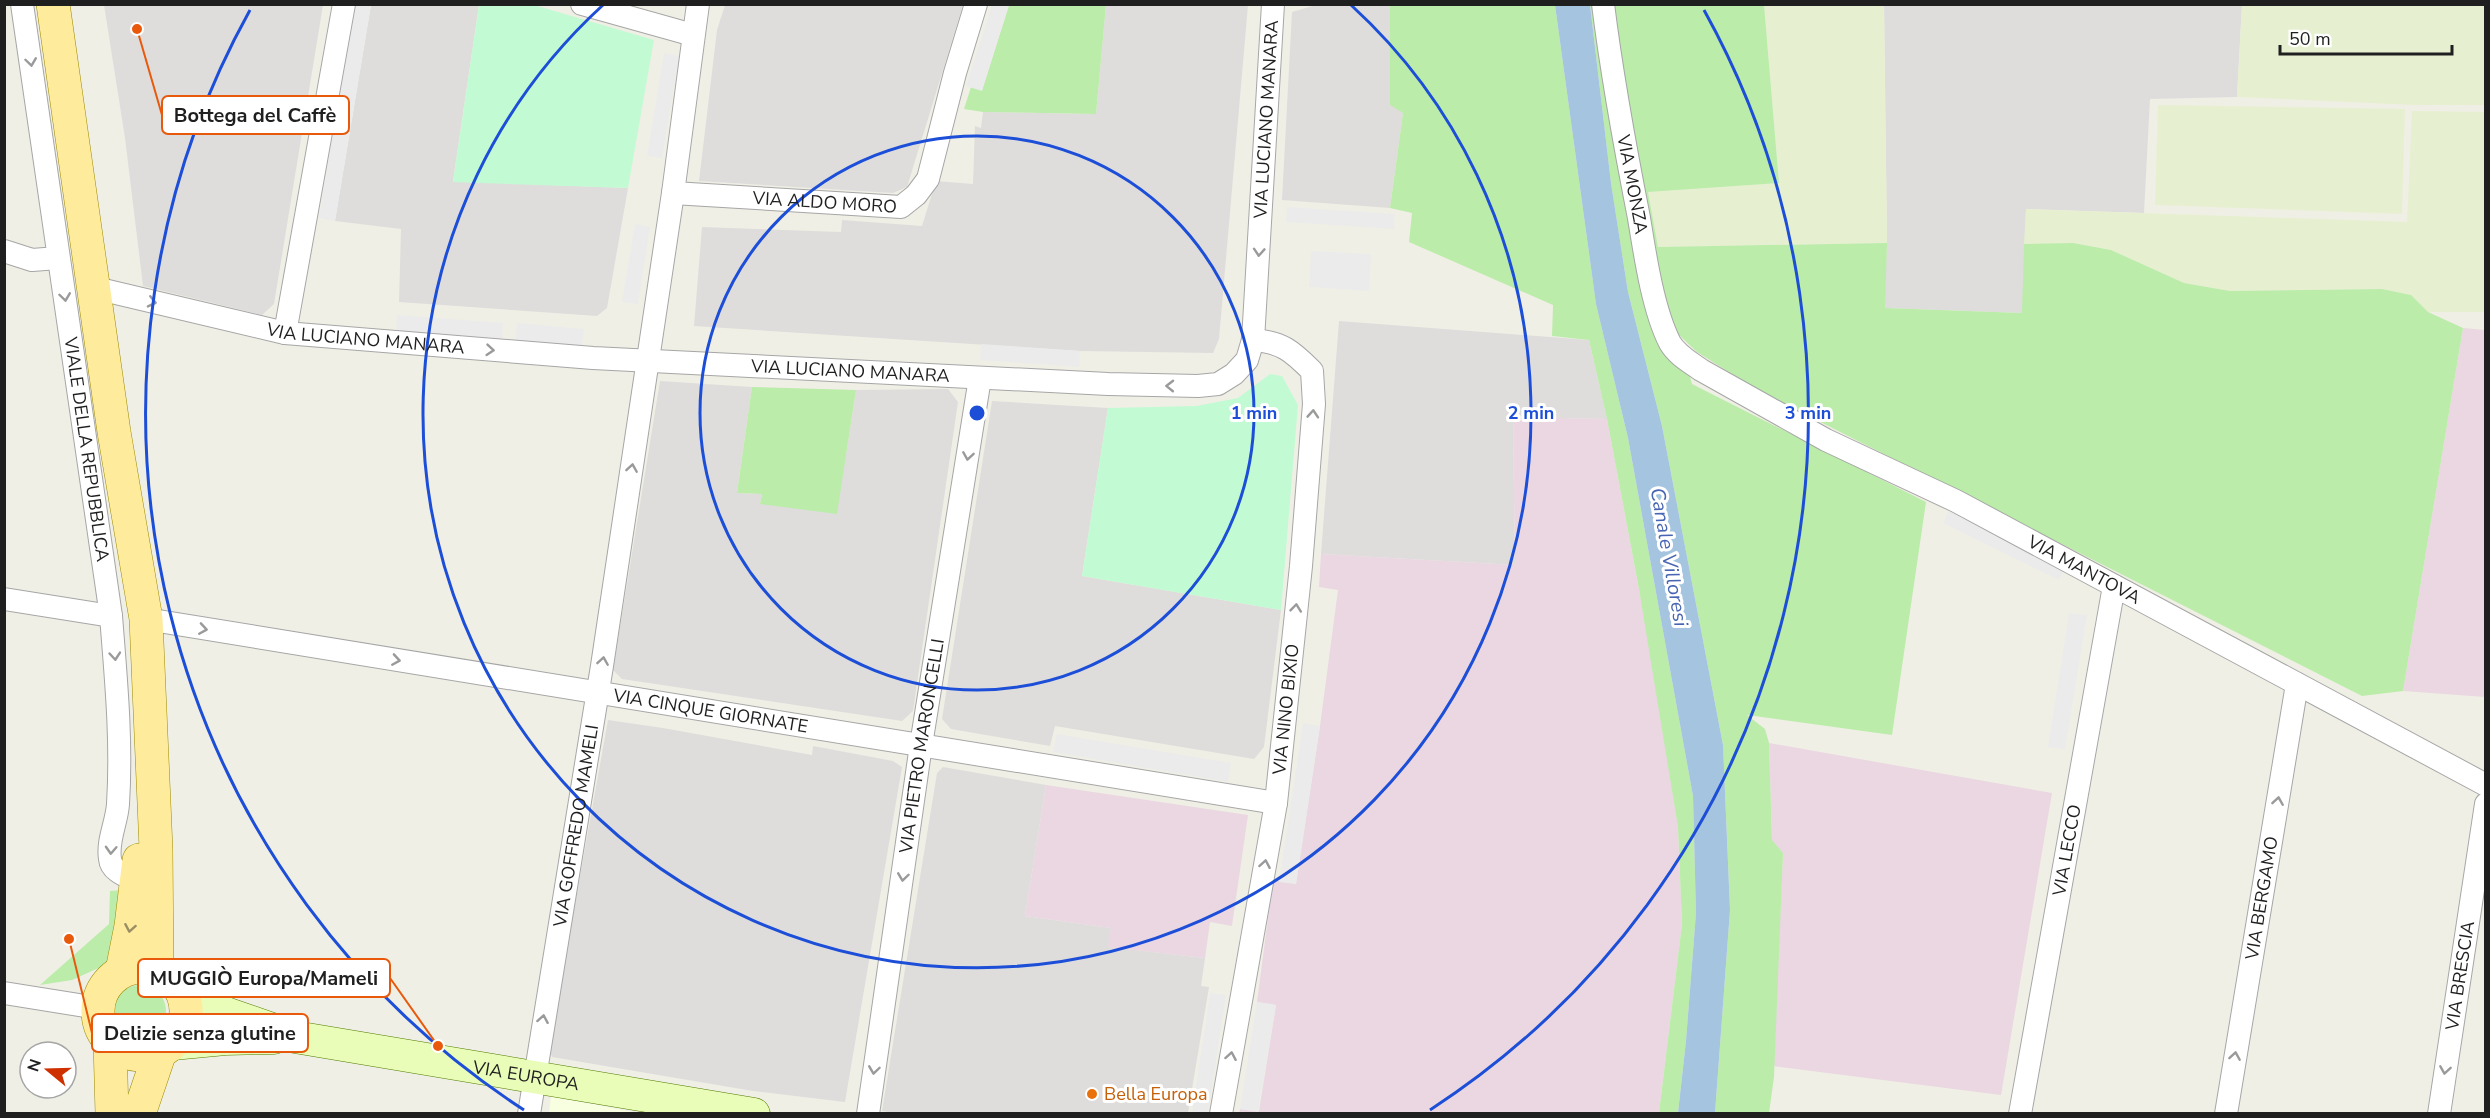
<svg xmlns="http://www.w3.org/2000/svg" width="2490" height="1118" font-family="'Nunito Sans',sans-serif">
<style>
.residential{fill:#dedddc}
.industrial{fill:#ead7e2}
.education{fill:#f8ffe0}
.farmland{fill:#e6f0d0}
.grass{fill:#bbecaa}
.park{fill:#c2fbd3}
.parking{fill:#ebebeb}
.water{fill:#a4c4df}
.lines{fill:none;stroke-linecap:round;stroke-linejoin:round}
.street-casing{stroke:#a6a6a6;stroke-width:24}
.secondary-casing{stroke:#527c01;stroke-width:33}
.primary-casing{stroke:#9b8b00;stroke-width:34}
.street{stroke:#fff;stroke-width:22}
.secondary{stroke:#e9fcb8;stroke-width:32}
.primary{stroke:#ffeb9c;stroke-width:33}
.oneway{stroke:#9a9a9a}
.oneway2{stroke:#9a8f64}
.ring{fill:none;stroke:#1d4ed8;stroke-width:3}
.food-dot{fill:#e8710a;stroke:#fff;stroke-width:2}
.labels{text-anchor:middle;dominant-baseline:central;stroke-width:6;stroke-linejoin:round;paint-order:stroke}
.street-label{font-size:18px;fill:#1f1f1f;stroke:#fff}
.food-label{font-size:18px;fill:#c56008;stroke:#fff;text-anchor:start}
.water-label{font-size:20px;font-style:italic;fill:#4865b3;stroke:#fff}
.centre{fill:#1d4ed8;stroke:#fff;stroke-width:3}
.ring-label{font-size:18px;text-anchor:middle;font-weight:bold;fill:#1d4ed8;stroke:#fff;stroke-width:6;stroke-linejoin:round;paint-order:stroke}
.leader{fill:none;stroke:#e8590c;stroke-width:2}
.callout-dot{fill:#e8590c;stroke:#fff;stroke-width:2}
.callout{fill:#fff;stroke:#e8590c;stroke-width:2}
.callout-label{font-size:20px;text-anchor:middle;font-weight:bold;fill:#1f1f1f}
</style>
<rect width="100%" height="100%" fill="#f0efe5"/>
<g class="residential">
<path d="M 104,5 L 323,5 L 274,304 L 262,315 L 143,286 L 125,138 Z"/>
<path d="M 371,5 L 479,5 L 453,181 L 628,188 L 607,308 L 597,316 L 399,302 L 401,229 L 335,221 Z"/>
<path d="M 725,5 L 963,5 L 907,187 L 893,193 L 699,181 L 717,30 Z"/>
<path d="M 1106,5 L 1248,5 L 1219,339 L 1213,353 L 1080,351 L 694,326 L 702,227 L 841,232 L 842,220 L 922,226 L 936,181 L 973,184 L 975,126 L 981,128 L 983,112 L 1096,114 Z"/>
<path d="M 1316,5 L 1390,5 L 1390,104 L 1403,113 L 1390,208 L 1282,200 L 1292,12 Z"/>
<path d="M 1884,5 L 2242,5 L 2237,97 L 2150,99 L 2144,213 L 2026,209 L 2023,313 L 1884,308 L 1887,243 Z"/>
<path d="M 1339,321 L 1589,340 L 1607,419 L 1513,417 L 1515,565 L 1321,554 Z"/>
<path d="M 660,381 L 752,387 L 737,493 L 762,494 L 760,504 L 846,455 L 856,390 L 948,389 L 958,402 L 913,711 L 902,721 L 622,679 L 613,670 Z"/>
<path d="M 992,401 L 1108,408 L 1082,576 L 1281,610 L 1264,747 L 1254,759 L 1055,726 L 1050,746 L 951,729 L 942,719 Z"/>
<path d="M 608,720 L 663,728 L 812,755 L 813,746 L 893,761 L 902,767 L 845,1102 L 753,1091 L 552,1057 L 549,1049 Z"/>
<path d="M 943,767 L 1046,785 L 1025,916 L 1111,928 L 1109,947 L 1205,958 L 1201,986 L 1209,987 L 1188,1113 L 901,1114 L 882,1111 L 937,773 Z"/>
</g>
<g class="industrial">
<path d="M 2463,328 L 2485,330 L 2485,697 L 2403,691 Z"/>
<path d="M 1513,417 L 1607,419 L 1651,653 L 1678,827 L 1682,924 L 1659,1113 L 1239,1114 L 1240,1109 L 1259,1111 L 1276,1005 L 1257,1002 L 1273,880 L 1296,884 L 1320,726 L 1338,590 L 1319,587 L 1321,554 L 1515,565 Z"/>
<path d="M 1769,743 L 2052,793 L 2001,1095 L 1773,1066 L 1783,853 L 1772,841 Z"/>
<path d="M 1046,785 L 1248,815 L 1232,926 L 1210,922 L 1205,958 L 1108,947 L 1111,928 L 1025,916 Z"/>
</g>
<path class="education" d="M 551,1096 L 639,1113 L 549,1114 Z"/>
<g class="farmland">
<path d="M 1764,5 L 1884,5 L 1887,243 L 1658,247 L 1648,192 L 1779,183 Z"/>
<path d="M 2242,5 L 2485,5 L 2485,105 L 2414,105 L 2237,97 Z"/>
<path d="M 2158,105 L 2405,109 L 2402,214 L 2155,205 Z"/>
<path d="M 2412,111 L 2485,112 L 2485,312 L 2428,312 L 2411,295 L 2382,289 L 2230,291 L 2184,283 L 2111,250 L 2073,243 L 2024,244 L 2026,209 L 2407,222 Z"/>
</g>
<g class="grass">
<path d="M 1009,5 L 1106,5 L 1096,114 L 983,112 L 964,109 L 971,87 L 982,90 Z"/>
<path d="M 1390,5 L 1555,5 L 1596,304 L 1628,438 L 1693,796 L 1696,913 L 1686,1041 L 1678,1113 L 1659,1113 L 1682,924 L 1678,827 L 1639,589 L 1607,419 L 1589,340 L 1552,336 L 1553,305 L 1409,242 L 1412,213 L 1390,208 L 1403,113 L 1390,105 Z"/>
<path d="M 1590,5 L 1764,5 L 1779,183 L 1648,192 L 1658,247 L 1887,243 L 1885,308 L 2022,313 L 2024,244 L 2073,243 L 2111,250 L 2184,283 L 2230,291 L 2382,289 L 2411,295 L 2428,312 L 2463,328 L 2403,691 L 2362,696 L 1759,391 L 1697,352 L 1679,335 L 1692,384 L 1926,502 L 1892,735 L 1747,715 L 1765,729 L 1769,743 L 1772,840 L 1783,853 L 1774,1077 L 1769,1113 L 1715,1113 L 1730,910 L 1723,745 L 1662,426 L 1628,292 L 1611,183 Z"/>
<path d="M 752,387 L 856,390 L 837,514 L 760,504 L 762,494 L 737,493 Z"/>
<path d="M 124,890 L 114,961 L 72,980 L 40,985 L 109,924 L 110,891 Z"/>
<circle cx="140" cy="1011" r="26"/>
</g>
<g class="park">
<path d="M 479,5 L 534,5 L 654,40 L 628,188 L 453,182 Z"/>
<path d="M 1270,374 L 1282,376 L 1298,405 L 1281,610 L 1082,576 L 1108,408 L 1196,406 L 1238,398 Z"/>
</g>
<g class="parking">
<path d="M 354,5 L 371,5 L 335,221 L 319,218 Z"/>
<path d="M 992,5 L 1009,5 L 982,91 L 966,86 Z"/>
<path d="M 664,53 L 679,56 L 662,158 L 647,156 Z"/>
<path d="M 1287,207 L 1395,214 L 1394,229 L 1286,222 Z"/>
<path d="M 635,224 L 650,227 L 638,304 L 622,302 Z"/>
<path d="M 1311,251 L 1371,254 L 1369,291 L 1309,287 Z"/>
<path d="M 397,315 L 503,323 L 502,341 L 396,333 Z"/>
<path d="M 517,323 L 584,329 L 582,346 L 515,341 Z"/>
<path d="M 981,344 L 1080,351 L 1079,367 L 980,360 Z"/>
<path d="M 1950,508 L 2066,566 L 2059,580 L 1943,523 Z"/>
<path d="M 2069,613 L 2087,615 L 2065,749 L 2048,747 Z"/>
<path d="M 1303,723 L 1320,726 L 1296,884 L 1279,882 Z"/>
<path d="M 1057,734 L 1231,763 L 1228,782 L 1053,752 Z"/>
<path d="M 1210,993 L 1226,995 L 1208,1113 L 1192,1113 Z"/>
<path d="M 1257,1002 L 1276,1005 L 1258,1112 L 1240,1109 Z"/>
</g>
<path class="water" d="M 1555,5 L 1590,5 L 1611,183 L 1628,292 L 1662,426 L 1723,745 L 1730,910 L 1715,1113 L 1678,1113 L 1686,1041 L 1696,913 L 1693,796 L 1628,438 L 1596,304 Z"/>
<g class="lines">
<g class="street-casing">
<g id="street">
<path id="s1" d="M 22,4 L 111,616 C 116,679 122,741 118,804 C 117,822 107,840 110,859 C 111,871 126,876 136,881"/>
<path d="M 582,4 L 693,35"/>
<path id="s2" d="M 1603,4 C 1612,76 1625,147 1639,218 C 1645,255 1653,310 1670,343 C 1677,355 1690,362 1701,370 L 1826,440 L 1956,501 L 2486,785"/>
<path id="s3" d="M 673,193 L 901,207 L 916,195 L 928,179 L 955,73 L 976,4"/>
<path d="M 4,251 L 32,260 L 58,258"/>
<path id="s4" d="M 95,288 L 285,333 L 593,358 L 1108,384 L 1198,386 L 1218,384 L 1234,374 L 1247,360 L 1253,340 L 1273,4"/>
<path d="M 285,333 L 344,4"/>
<path d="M 4,599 L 111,616"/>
<path id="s5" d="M 146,619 L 1276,803"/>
<path d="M 4,993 L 98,1008"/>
<path id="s6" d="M 529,1114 L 602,666 L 673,193 L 698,4"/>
<path id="s7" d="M 868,1114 L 921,745 L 980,378"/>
<path id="s8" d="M 1221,1114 L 1276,803 L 1301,566 L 1314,404 L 1312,371 C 1292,351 1282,342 1253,340"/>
<path id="s9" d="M 2020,1114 L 2114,586"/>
<path id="s10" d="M 2226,1114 L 2297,684"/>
<path id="s11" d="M 2439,1114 L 2486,804"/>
</g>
</g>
<g class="secondary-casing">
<g id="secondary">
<path id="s12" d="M 182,992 L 226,1013 L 295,1037 L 754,1114"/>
<path d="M 172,1044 L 225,1039 L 274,1038"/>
</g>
</g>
<g class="primary-casing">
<g id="primary">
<path d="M 53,4 L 114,432 L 146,619 L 156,849 L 157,969"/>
<circle cx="142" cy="1011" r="44"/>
<path d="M 122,971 L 131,926 L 139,860"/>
<path d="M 110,1042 L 112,1114"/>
<path d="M 139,1114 L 160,1052"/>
</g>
</g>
<use href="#street" class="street"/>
<use href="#secondary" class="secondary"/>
<use href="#primary" class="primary"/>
</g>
<defs><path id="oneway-chevron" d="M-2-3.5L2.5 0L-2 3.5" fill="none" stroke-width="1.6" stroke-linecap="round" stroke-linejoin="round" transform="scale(1.5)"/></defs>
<g class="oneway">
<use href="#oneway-chevron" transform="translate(31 62) rotate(82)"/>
<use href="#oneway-chevron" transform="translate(1259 252) rotate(94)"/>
<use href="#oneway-chevron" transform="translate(65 297) rotate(82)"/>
<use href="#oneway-chevron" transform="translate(152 302) rotate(13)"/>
<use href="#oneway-chevron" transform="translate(490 350) rotate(5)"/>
<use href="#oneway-chevron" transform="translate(1170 386) rotate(-179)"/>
<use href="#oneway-chevron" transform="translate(1313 414) rotate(-86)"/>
<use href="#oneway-chevron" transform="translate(968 456) rotate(99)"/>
<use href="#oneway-chevron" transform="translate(632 468) rotate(-81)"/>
<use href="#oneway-chevron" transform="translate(1296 608) rotate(-84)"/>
<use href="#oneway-chevron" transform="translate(203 629) rotate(9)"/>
<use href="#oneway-chevron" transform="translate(115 656) rotate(85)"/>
<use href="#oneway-chevron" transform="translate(396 660) rotate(9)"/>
<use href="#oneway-chevron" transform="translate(603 661) rotate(-81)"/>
<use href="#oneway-chevron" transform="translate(2278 801) rotate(-81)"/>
<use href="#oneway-chevron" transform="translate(111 850) rotate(93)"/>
<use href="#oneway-chevron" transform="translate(1265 864) rotate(-80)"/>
<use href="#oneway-chevron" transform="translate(903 877) rotate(98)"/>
<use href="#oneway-chevron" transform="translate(543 1019) rotate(-80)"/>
<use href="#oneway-chevron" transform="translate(1231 1056) rotate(-80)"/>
<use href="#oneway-chevron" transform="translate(2235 1056) rotate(-81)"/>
<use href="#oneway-chevron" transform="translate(874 1070) rotate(98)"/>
<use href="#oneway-chevron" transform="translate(2445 1070) rotate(99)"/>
</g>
<use class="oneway2" href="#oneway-chevron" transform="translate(130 928) rotate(100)"/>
<g class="ring">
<circle cx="977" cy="413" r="277"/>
<path d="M1351 5A554 554 0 1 1 603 5"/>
<path d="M524 1110A831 831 0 0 1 250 10M1704 10A831 831 0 0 1 1430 1110"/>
</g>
<circle class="food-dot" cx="1092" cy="1094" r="6"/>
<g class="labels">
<g class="street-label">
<text stroke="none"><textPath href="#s4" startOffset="1410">VIA LUCIANO MANARA</textPath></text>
<text stroke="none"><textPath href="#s2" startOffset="183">VIA MONZA</textPath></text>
<text stroke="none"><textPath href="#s3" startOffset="152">VIA ALDO MORO</textPath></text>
<text stroke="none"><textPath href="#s4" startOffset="276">VIA LUCIANO MANARA</textPath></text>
<text stroke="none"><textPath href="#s4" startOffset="762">VIA LUCIANO MANARA</textPath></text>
<text stroke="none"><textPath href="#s1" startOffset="450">VIALE DELLA REPUBBLICA</textPath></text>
<text stroke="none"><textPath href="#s2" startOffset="820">VIA MANTOVA</textPath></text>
<text stroke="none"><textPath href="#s8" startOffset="410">VIA NINO BIXIO</textPath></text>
<text stroke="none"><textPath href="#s5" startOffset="572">VIA CINQUE GIORNATE</textPath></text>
<text stroke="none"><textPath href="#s7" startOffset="372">VIA PIETRO MARONCELLI</textPath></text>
<text stroke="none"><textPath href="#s6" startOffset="292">VIA GOFFREDO MAMELI</textPath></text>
<text stroke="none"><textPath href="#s9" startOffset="268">VIA LECCO</textPath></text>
<text stroke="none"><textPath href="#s10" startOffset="219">VIA BERGAMO</textPath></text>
<text stroke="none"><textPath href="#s11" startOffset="140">VIA BRESCIA</textPath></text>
<text stroke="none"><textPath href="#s12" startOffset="356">VIA EUROPA</textPath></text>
</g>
<g class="food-label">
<text x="1104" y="1094">Bella Europa</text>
</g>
<g class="water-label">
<text transform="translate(1669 557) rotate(80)">Canale Villoresi</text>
</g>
</g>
<circle cx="977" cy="413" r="9" class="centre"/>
<g class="ring-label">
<text x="1254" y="419">1 min</text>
<text x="1531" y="419">2 min</text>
<text x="1808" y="419">3 min</text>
</g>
<path class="leader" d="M137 29L162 115M438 1046L390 978M69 939L92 1033"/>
<g class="callout-dot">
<circle cx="137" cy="29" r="6"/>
<circle cx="438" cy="1046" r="6"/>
<circle cx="69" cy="939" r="6"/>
</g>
<g class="callout">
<rect x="162" y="96" width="187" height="38" rx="6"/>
<rect x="138" y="959" width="252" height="38" rx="6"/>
<rect x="92" y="1014" width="216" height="38" rx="6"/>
</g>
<g class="callout-label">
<text x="255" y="122">Bottega del Caffè</text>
<text x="264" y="985">MUGGIÒ Europa/Mameli</text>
<text x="200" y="1040">Delizie senza glutine</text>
</g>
<rect width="2490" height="1118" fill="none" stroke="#1f1f1f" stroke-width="12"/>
<g transform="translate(48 1070) rotate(289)"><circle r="28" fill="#ffffff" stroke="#a5a5a5" stroke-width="1.5"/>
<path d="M0-4.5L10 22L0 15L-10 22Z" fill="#cf3000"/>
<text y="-9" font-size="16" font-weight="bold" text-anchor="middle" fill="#1f1f1f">N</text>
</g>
<path d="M2280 45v9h172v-9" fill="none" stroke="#1f1f1f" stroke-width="3"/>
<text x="2289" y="45" font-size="18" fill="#1f1f1f" stroke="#ffffff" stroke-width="4.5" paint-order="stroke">50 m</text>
</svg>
